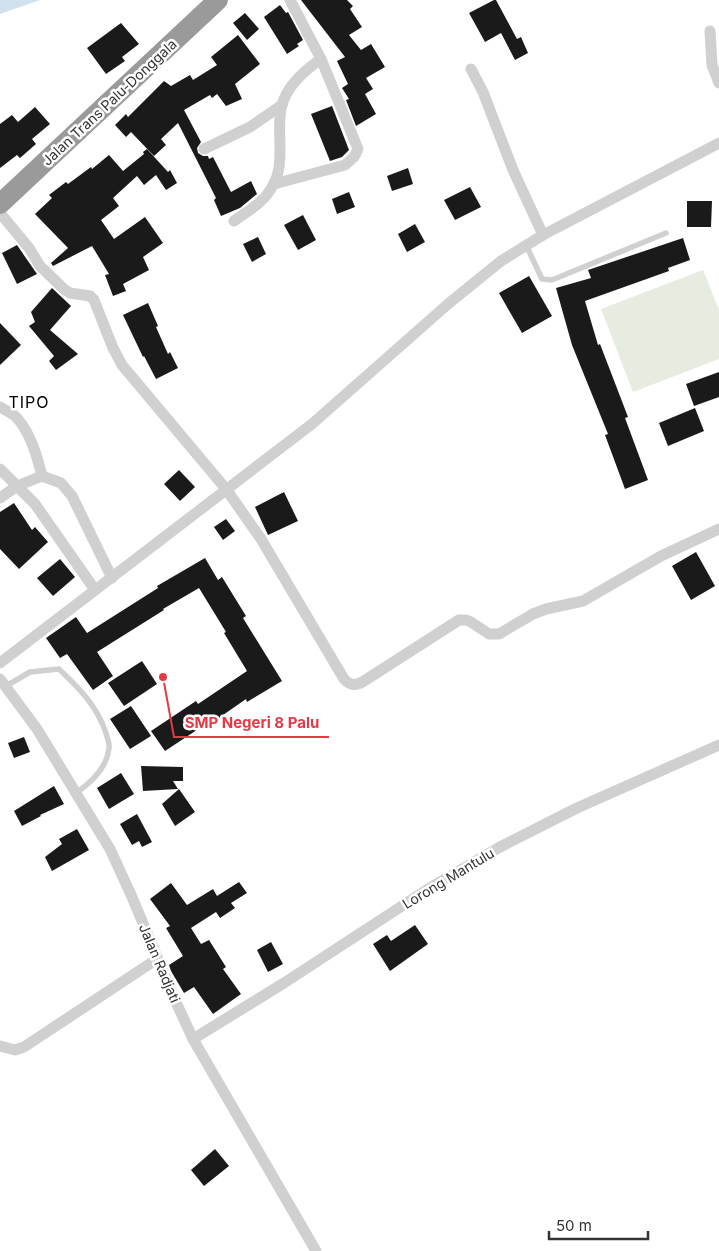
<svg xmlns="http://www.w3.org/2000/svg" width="719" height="1251" font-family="Inter,sans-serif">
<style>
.green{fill:#e6ecdf}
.water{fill:#cfe2ee}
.building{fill:#1a1a1a}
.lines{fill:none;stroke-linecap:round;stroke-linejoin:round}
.lane{stroke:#d0d0d0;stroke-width:5.5}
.street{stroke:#d0d0d0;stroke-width:11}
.highway{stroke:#9a9a9a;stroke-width:20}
.labels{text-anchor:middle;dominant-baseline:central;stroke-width:5;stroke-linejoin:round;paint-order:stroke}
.street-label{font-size:14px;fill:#333;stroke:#fff}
.quarter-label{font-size:16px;letter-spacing:1px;fill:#000;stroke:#fff}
.leader{fill:none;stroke:#e63946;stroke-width:2}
.callout-dot{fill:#e63946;stroke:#fff;stroke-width:2}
.callout-label{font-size:15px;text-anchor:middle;font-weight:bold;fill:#e63946;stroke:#fff;stroke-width:5;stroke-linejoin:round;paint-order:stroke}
</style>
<rect width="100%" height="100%" fill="#fff"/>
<path class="green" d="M 703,270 L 719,310 L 719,359 L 633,392 L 601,309 Z"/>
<path class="water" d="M 0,0 L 40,0 L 0,14 Z"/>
<g class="building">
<path d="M 301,0 L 347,0 L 353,6 L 350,9 L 362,27 L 349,35 L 361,50 L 371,44 L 385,67 L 366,78 L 373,89 L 365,94 L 376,114 L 356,126 L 346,100 L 349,99 L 342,88 L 348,84 L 337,61 L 345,57 Z"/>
<path d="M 494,0 L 496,0 L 517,39 L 521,37 L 528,53 L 515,60 L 501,33 L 485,42 L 469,13 Z"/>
<path d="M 280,5 L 286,13 L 288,12 L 303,40 L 297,44 L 299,46 L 287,54 L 264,17 Z"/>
<path d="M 245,13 L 259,29 L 247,40 L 233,23 Z"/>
<path d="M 121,23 L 139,44 L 122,57 L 125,61 L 106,74 L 87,48 Z"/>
<path d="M 238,35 L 260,64 L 235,84 L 242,99 L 226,106 L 217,94 L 212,98 L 210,95 L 184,110 L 201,142 L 197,148 L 198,153 L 203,156 L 208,156 L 209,159 L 213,157 L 231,192 L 251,181 L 257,194 L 240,208 L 221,216 L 214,200 L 216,198 L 178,123 L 161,139 L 166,145 L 154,156 L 131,132 L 126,137 L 115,125 L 126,114 L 128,117 L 164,81 L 171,86 L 190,75 L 193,80 L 217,65 L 211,57 Z"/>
<path d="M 332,106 L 349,150 L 342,157 L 330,161 L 311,114 Z"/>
<path d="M 35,107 L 50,124 L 32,139 L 36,144 L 20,158 L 17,155 L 0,168 L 0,124 L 12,115 L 18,122 Z"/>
<path d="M 147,149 L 168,172 L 170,170 L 177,183 L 166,190 L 156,175 L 144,185 L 137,176 L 113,198 L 119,206 L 101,220 L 114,239 L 145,217 L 163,243 L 143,257 L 149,270 L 123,284 L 126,291 L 113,296 L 105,275 L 109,274 L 92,246 L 53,266 L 51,263 L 68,248 L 35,214 L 52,198 L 49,195 L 66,182 L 68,184 L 91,167 L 92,169 L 109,155 L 123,171 L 144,154 L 143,152 Z"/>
<path d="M 408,168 L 413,184 L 392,191 L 387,176 Z"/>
<path d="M 470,187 L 481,207 L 455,220 L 444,200 Z"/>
<path d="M 349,192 L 355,207 L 337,214 L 332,199 Z"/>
<path d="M 687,201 L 712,201 L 711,227 L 687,227 Z"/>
<path d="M 303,215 L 316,240 L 298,250 L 284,225 Z"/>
<path d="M 415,224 L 425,242 L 407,252 L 398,234 Z"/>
<path d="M 258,237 L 266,254 L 252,262 L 243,244 Z"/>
<path d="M 683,238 L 690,260 L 668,268 L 669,271 L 585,301 L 598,345 L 600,344 L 628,417 L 625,418 L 648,480 L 625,489 L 605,435 L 608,434 L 572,345 L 556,288 L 591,278 L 588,270 Z"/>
<path d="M 17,245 L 37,274 L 17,284 L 2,253 Z"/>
<path d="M 529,276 L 552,316 L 522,333 L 499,293 Z"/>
<path d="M 52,288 L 71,306 L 50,330 L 78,354 L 56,370 L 49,361 L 54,356 L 29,326 L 35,322 L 31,312 Z"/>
<path d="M 148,303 L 158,326 L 156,327 L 168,354 L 170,352 L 178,368 L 156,379 L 144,356 L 143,357 L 123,315 Z"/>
<path d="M 0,323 L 21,345 L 0,365 Z"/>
<path d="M 719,372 L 719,397 L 694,406 L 686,384 Z"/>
<path d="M 695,408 L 704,431 L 668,446 L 659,423 Z"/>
<path d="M 179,470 L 195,487 L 180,501 L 164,484 Z"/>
<path d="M 284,492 L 298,521 L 268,535 L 255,507 Z"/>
<path d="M 14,503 L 32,530 L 35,527 L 48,542 L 19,569 L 0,549 L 0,512 Z"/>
<path d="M 226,519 L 235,531 L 223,540 L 214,527 Z"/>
<path d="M 696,552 L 715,586 L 691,600 L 672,566 Z"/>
<path d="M 205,558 L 218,580 L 222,577 L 246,616 L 243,618 L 282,681 L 247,702 L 246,699 L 213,722 L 212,720 L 165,751 L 151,731 L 196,701 L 198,704 L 247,671 L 224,633 L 226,632 L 199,588 L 163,609 L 164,610 L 97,652 L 113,676 L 93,690 L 67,654 L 60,658 L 46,638 L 76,617 L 87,633 L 158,588 L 157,586 Z"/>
<path d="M 60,559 L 75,577 L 53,596 L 37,578 Z"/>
<path d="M 142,661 L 157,684 L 124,706 L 108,683 Z"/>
<path d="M 131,706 L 151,736 L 130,749 L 110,719 Z"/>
<path d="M 24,737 L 30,752 L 14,758 L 8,743 Z"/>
<path d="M 141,766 L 183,767 L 183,781 L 173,781 L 178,789 L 143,791 Z"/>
<path d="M 121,773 L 134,794 L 109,809 L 97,788 Z"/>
<path d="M 54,786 L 64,804 L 40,815 L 41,816 L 22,826 L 14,811 Z"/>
<path d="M 179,789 L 195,812 L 175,826 L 162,804 Z"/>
<path d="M 137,814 L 152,842 L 142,847 L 139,841 L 132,845 L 120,824 Z"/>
<path d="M 77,829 L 89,850 L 52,871 L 45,857 L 62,844 L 59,839 Z"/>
<path d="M 239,882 L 247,893 L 231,903 L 235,908 L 220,918 L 216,912 L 191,928 L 201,944 L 209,940 L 226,967 L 223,969 L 241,994 L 213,1014 L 194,987 L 184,993 L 171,971 L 169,965 L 183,956 L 166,928 L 170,926 L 150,899 L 171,883 L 187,905 L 213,889 L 217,896 Z"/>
<path d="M 415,925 L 428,944 L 390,971 L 373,944 L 387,935 L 391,941 Z"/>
<path d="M 271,942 L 283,964 L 268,972 L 257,950 Z"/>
<path d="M 215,1149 L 229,1166 L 204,1186 L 191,1170 Z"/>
</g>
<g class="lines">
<g class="lane">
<path d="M 526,245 L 542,279 L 552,280 L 666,233"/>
<path d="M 6,686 L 30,672 L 59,669 C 79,688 97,706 106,733 C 107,738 110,743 109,748 C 107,768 92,782 76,793"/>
</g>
<g class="street">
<path d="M 710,31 L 712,65 L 719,83"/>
<path d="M 471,69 L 483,92 L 513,170 L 543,235"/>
<path d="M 204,149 L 250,127 L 282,105"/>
<path d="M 274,184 L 345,165 L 354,157 L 358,149 L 321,59 L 290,0"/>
<path d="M 0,213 L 29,248 L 40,266 L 65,290 L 70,293 L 90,296 L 94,300 L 113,348 L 122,365 L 226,489 L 261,539 L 344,679 C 350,686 356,686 364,681 L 459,620 L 466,620 L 471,622 L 489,634 L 499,634 L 533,614 L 546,609 L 583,601 L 661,556 L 719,529"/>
<path d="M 234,221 C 249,210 265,202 273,185 C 280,173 280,160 280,147 C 280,134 278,118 282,105 C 287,86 305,70 321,59"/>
<path d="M 0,407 C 5,410 13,413 17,418 C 31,434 37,456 42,476"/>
<path d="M 0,469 L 17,486 L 42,476 L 61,483 L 72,496 L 112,578"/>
<path d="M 0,498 L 17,486 L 35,504 L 95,590"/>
<path d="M 0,663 L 312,424 L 448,304 L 501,261 L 543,235 L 719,143"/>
<path d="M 0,679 L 37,729 L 110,849 L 132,897 L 175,1000 L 193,1039 L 316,1251"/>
<path d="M 193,1039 L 284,983 L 428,889 L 500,847 L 577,808 L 719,745"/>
<path d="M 0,1046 L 15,1050 L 24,1047 L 157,959"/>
</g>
<path class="highway" d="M 0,204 L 218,0"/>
</g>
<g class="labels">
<g class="street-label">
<text transform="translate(109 102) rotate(-43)">Jalan Trans Palu-Donggala</text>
<text transform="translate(448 878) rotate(-31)">Lorong Mantulu</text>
<text transform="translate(160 963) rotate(67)">Jalan Radjati</text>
</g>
<g class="quarter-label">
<text x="29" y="402">TIPO</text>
</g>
</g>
<path class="leader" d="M163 677L174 737H329"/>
<circle class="callout-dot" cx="163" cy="677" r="5"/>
<g class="callout-label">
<text x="252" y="728">SMP Negeri 8 Palu</text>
</g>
<path d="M549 1231v8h99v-8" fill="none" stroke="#333333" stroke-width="2.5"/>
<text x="556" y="1231" font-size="15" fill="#333333" stroke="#ffffff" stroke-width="4" paint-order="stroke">50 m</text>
</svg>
